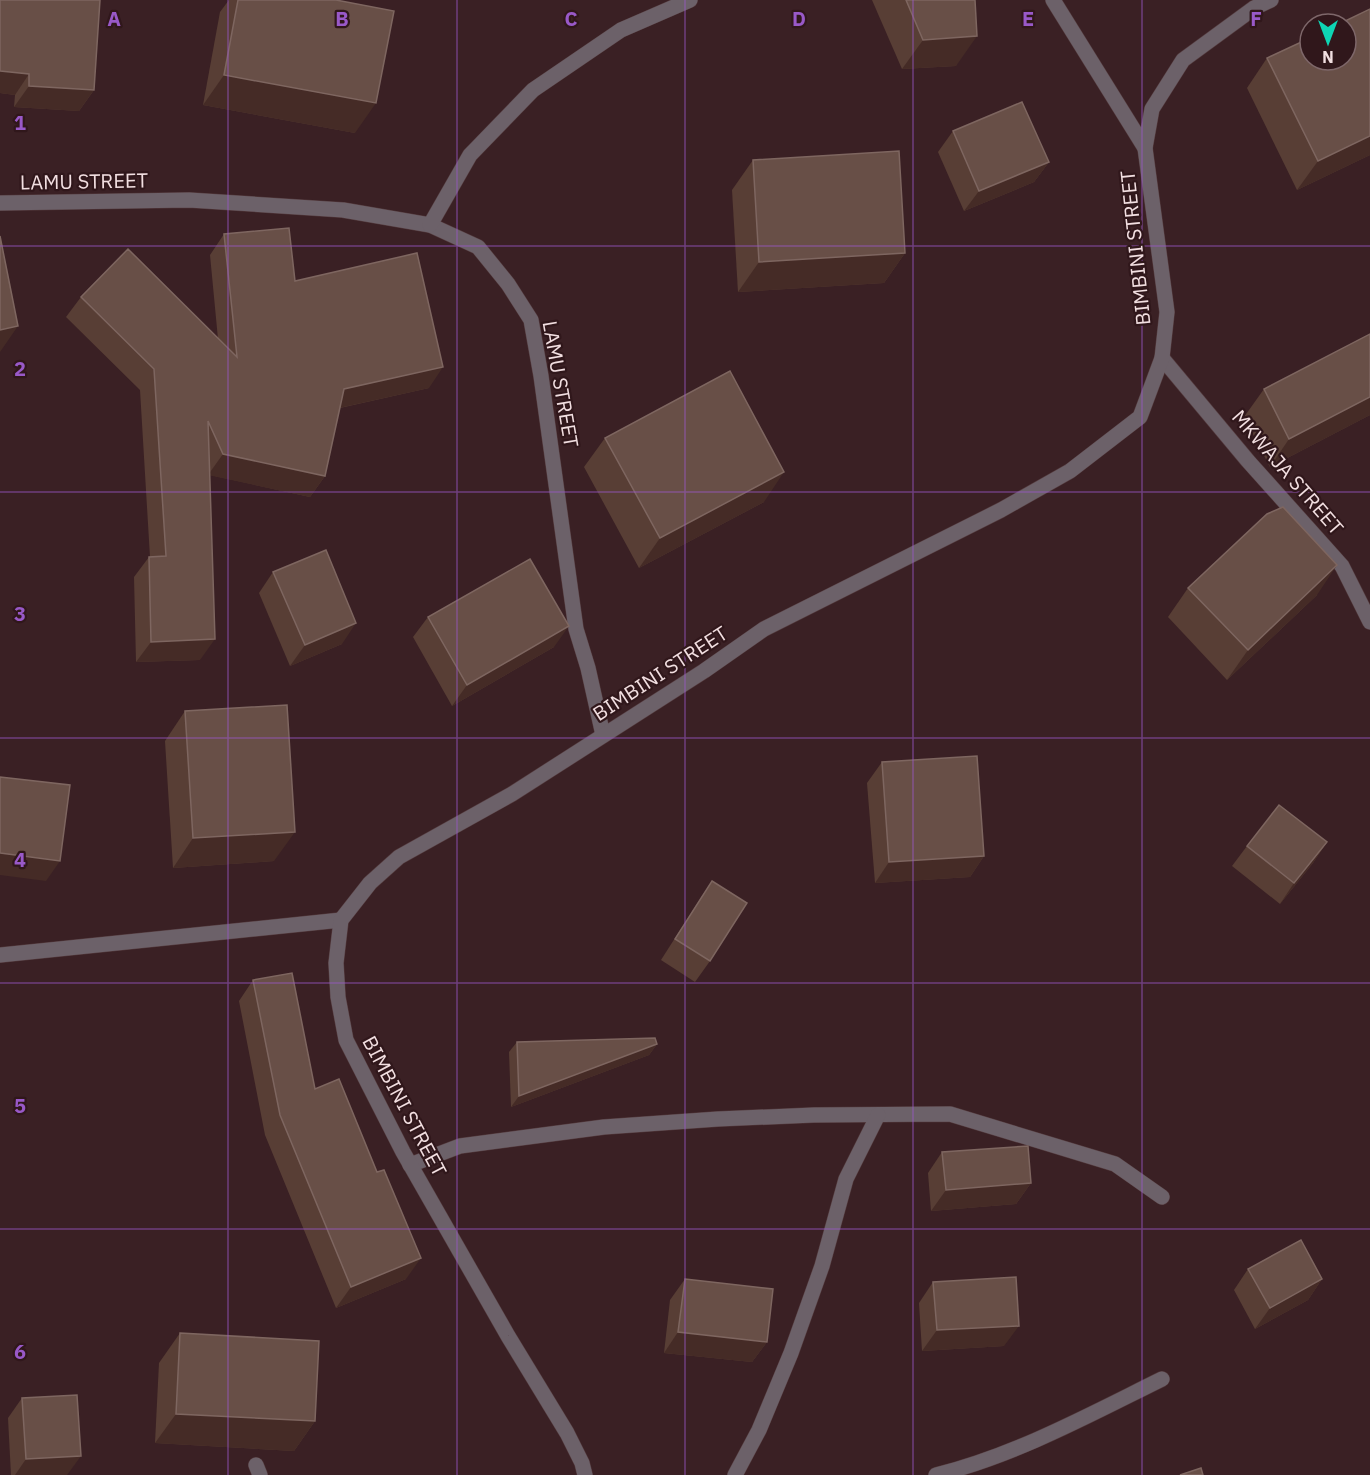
<svg xmlns="http://www.w3.org/2000/svg" width="1370" height="1475" font-family="'IBM Plex Sans',sans-serif">
<style>
.lines{fill:none;stroke-linecap:round;stroke-linejoin:round}
.service-casing{stroke:#543b3e;stroke-width:16}
.minor-casing{stroke:#543b3e;stroke-width:16}
.service{stroke:#6c6169;stroke-width:15}
.minor{stroke:#6c6169;stroke-width:15}
.wall{fill:#583e35}
.shaded-wall{fill:#452b26}
.building{fill:#684f47;stroke:#7e6660;stroke-width:1.5}
.grid{fill:none;stroke:#9959c8;stroke-width:1.5;stroke-opacity:0.55}
.labels{text-anchor:middle;dominant-baseline:central;stroke-width:4.5;stroke-linejoin:round;paint-order:stroke}
.street-label{font-size:20px;fill:#f2dfe1;stroke:#30171b}
.grid-label{font-size:20px;text-anchor:middle;font-weight:bold;fill:#9959c8;stroke:#30171b;stroke-width:4.5;stroke-linejoin:round;paint-order:stroke}
</style>
<rect width="100%" height="100%" fill="#3a2024"/>
<g class="lines">
<g class="service-casing">
<path id="service" d="M 0,955 L 341,920"/>
</g>
<g class="minor-casing">
<g id="minor">
<path d="M 1053,0 L 1145,148"/>
<path d="M 0,203 L 189,200 L 343,210 L 430,225 L 478,247 L 508,284 L 531,320 L 541,376 L 576,629 L 588,668 L 603,735"/>
<path d="M 430,225 L 470,155 L 533,90 L 621,30 L 690,0"/>
<path d="M 1162,358 L 1248,461 L 1342,566 L 1370,622"/>
<path d="M 410,1165 L 460,1146 L 604,1127 L 718,1119 L 814,1115 L 950,1114 L 1115,1164 L 1162,1197"/>
<path d="M 256,1465 L 260,1475"/>
<path d="M 585,1475 L 582,1463 L 567,1433 L 508,1336 L 403,1152 L 346,1040 L 338,997 L 336,963 L 341,920 L 370,883 L 399,857 L 512,794 L 704,671 L 764,629 L 1001,510 L 1070,471 L 1140,417 L 1162,358 L 1167,312 L 1145,148 L 1152,109 L 1183,60 L 1254,8 L 1271,0"/>
<path d="M 735,1475 L 759,1430 L 791,1353 L 822,1266 L 846,1179 L 878,1115"/>
<path d="M 936,1475 C 1016,1455 1089,1415 1162,1379"/>
</g>
</g>
<use href="#service" class="service"/>
<use href="#minor" class="minor"/>
</g>
<g class="wall">
<path d="M 0,0 L 94,90 L 79,111 L 14,107 L 15,95 L 0,93 Z"/>
<path d="M 229,0 L 336,0 L 355,133 L 203,105 L 220,12 Z"/>
<path d="M 872,0 L 975,0 L 956,66 L 902,69 Z"/>
<path d="M 1267,58 L 1370,155 L 1297,190 L 1247,88 Z"/>
<path d="M 953,131 L 1049,162 L 1034,182 L 964,211 L 938,152 Z"/>
<path d="M 753,160 L 905,253 L 884,283 L 738,292 L 732,190 Z"/>
<path d="M 224,234 L 295,281 L 429,388 L 340,408 L 325,476 L 310,497 L 210,475 L 200,660 L 136,662 L 134,577 L 149,557 L 150,557 L 140,390 L 66,317 L 81,297 L 218,339 L 210,255 Z"/>
<path d="M 1370,334 L 1370,415 L 1270,467 L 1244,417 L 1264,389 Z"/>
<path d="M 605,438 L 764,502 L 639,568 L 584,467 Z"/>
<path d="M 273,572 L 342,644 L 290,666 L 259,593 Z"/>
<path d="M 1188,588 L 1317,595 L 1227,680 L 1168,617 Z"/>
<path d="M 428,617 L 554,647 L 452,706 L 413,637 Z"/>
<path d="M 185,711 L 274,861 L 173,868 L 165,741 Z"/>
<path d="M 882,762 L 984,856 L 970,877 L 875,883 L 867,783 Z"/>
<path d="M 1327,842 L 1313,863 L 1280,904 L 1232,866 L 1247,846 Z"/>
<path d="M 712,881 L 710,961 L 695,982 L 661,960 L 698,902 Z"/>
<path d="M 253,980 L 315,1089 L 377,1172 L 406,1279 L 336,1308 L 265,1135 L 239,1001 Z"/>
<path d="M 517,1042 L 657,1044 L 649,1055 L 511,1107 L 509,1052 Z"/>
<path d="M 942,1152 L 1031,1183 L 1016,1204 L 931,1211 L 928,1173 Z"/>
<path d="M 1248,1269 L 1322,1279 L 1308,1300 L 1255,1329 L 1234,1290 Z"/>
<path d="M 685,1279 L 767,1342 L 752,1362 L 664,1353 L 670,1300 Z"/>
<path d="M 933,1282 L 1004,1346 L 922,1351 L 919,1303 Z"/>
<path d="M 180,1333 L 315,1421 L 294,1451 L 155,1443 L 159,1363 Z"/>
<path d="M 22,1398 L 67,1475 L 11,1475 L 8,1418 Z"/>
</g>
<g class="shaded-wall">
<path d="M 977,36 L 956,66 L 902,69 L 923,40 Z"/>
<path d="M 0,71 L 29,74 L 15,95 L 0,93 Z"/>
<path d="M 224,75 L 376,103 L 355,133 L 203,105 Z"/>
<path d="M 29,86 L 94,90 L 79,111 L 14,107 Z"/>
<path d="M 1370,136 L 1370,155 L 1297,190 L 1318,161 Z"/>
<path d="M 1049,162 L 1034,182 L 964,211 L 979,191 Z"/>
<path d="M 905,253 L 884,283 L 738,292 L 759,262 Z"/>
<path d="M 18,326 L 0,352 L 0,330 Z"/>
<path d="M 443,367 L 429,388 L 330,410 L 344,389 Z"/>
<path d="M 1370,397 L 1370,415 L 1270,467 L 1289,439 Z"/>
<path d="M 223,454 L 325,476 L 310,497 L 208,475 Z"/>
<path d="M 784,472 L 764,502 L 639,568 L 660,538 Z"/>
<path d="M 1337,565 L 1317,595 L 1227,680 L 1248,650 Z"/>
<path d="M 356,623 L 342,644 L 290,666 L 305,645 Z"/>
<path d="M 569,626 L 554,647 L 452,706 L 467,685 Z"/>
<path d="M 215,639 L 200,660 L 136,662 L 151,642 Z"/>
<path d="M 295,832 L 274,861 L 173,868 L 193,838 Z"/>
<path d="M 1327,842 L 1313,863 L 1280,904 L 1294,883 Z"/>
<path d="M 0,853 L 60,861 L 46,881 L 0,875 Z"/>
<path d="M 984,856 L 970,877 L 875,883 L 889,862 Z"/>
<path d="M 657,1044 L 649,1055 L 511,1107 L 519,1096 Z"/>
<path d="M 1031,1183 L 1016,1204 L 931,1211 L 946,1190 Z"/>
<path d="M 421,1258 L 406,1279 L 336,1308 L 351,1287 Z"/>
<path d="M 1322,1279 L 1308,1300 L 1255,1329 L 1270,1308 Z"/>
<path d="M 1019,1326 L 1004,1346 L 922,1351 L 937,1330 Z"/>
<path d="M 678,1332 L 767,1342 L 752,1362 L 664,1353 Z"/>
<path d="M 176,1414 L 315,1421 L 294,1451 L 155,1443 Z"/>
<path d="M 81,1456 L 67,1475 L 15,1475 L 26,1459 Z"/>
</g>
<g class="building">
<path d="M 0,0 L 100,0 L 94,90 L 29,86 L 29,74 L 0,71 Z"/>
<path d="M 238,0 L 336,0 L 394,11 L 376,103 L 224,75 Z"/>
<path d="M 906,0 L 975,0 L 977,36 L 923,40 Z"/>
<path d="M 1370,9 L 1370,136 L 1318,161 L 1267,58 L 1310,38 L 1310,60 L 1346,60 L 1346,24 L 1339,24 Z"/>
<path d="M 1022,102 L 1049,162 L 979,191 L 953,131 Z"/>
<path d="M 899,151 L 905,253 L 759,262 L 753,160 Z"/>
<path d="M 289,228 L 295,281 L 417,253 L 443,367 L 344,389 L 325,476 L 223,454 L 208,421 L 215,639 L 151,642 L 149,557 L 166,556 L 154,369 L 81,297 L 128,249 L 237,357 L 224,234 Z"/>
<path d="M 0,236 L 18,326 L 0,330 Z"/>
<path d="M 1370,334 L 1370,397 L 1289,439 L 1264,389 Z"/>
<path d="M 730,371 L 784,472 L 660,538 L 605,438 Z"/>
<path d="M 1283,507 L 1337,565 L 1248,650 L 1188,588 L 1267,514 Z"/>
<path d="M 326,550 L 356,623 L 305,645 L 273,572 Z"/>
<path d="M 530,559 L 569,626 L 467,685 L 428,617 Z"/>
<path d="M 287,705 L 295,832 L 193,838 L 185,711 Z"/>
<path d="M 977,756 L 984,856 L 889,862 L 882,762 Z"/>
<path d="M 0,777 L 70,785 L 60,861 L 0,853 Z"/>
<path d="M 1279,805 L 1327,842 L 1294,883 L 1247,846 Z"/>
<path d="M 712,881 L 747,903 L 710,961 L 675,939 Z"/>
<path d="M 292,973 L 315,1089 L 339,1079 L 377,1172 L 384,1170 L 421,1258 L 351,1287 L 280,1115 L 253,980 Z"/>
<path d="M 655,1038 L 657,1044 L 519,1096 L 517,1042 Z"/>
<path d="M 1028,1146 L 1031,1183 L 946,1190 L 942,1152 Z"/>
<path d="M 1301,1240 L 1322,1279 L 1270,1308 L 1248,1269 Z"/>
<path d="M 1016,1277 L 1019,1326 L 937,1330 L 933,1282 Z"/>
<path d="M 685,1279 L 773,1289 L 767,1342 L 678,1332 Z"/>
<path d="M 180,1333 L 319,1341 L 315,1421 L 176,1414 Z"/>
<path d="M 77,1395 L 81,1456 L 26,1459 L 22,1398 Z"/>
<path d="M 1201,1468 L 1203,1475 L 1180,1475 Z"/>
</g>
<path class="grid" d="M 228,0 L 228,1475M 457,0 L 457,1475M 685,0 L 685,1475M 913,0 L 913,1475M 1142,0 L 1142,1475M 0,246 L 1370,246M 0,492 L 1370,492M 0,738 L 1370,738M 0,983 L 1370,983M 0,1229 L 1370,1229"/>
<g class="labels">
<g class="street-label">
<text transform="translate(84 181) rotate(-1)">LAMU STREET</text>
<text transform="translate(1135 248) rotate(-96)">BIMBINI STREET</text>
<text transform="translate(561 384) rotate(80)">LAMU STREET</text>
<text transform="translate(1288 472) rotate(49)">MKWAJA STREET</text>
<text transform="translate(660 673) rotate(-33)">BIMBINI STREET</text>
<text transform="translate(405 1106) rotate(62)">BIMBINI STREET</text>
</g>
</g>
<g class="grid-label">
<text x="114" y="26">A</text>
<text x="342" y="26">B</text>
<text x="571" y="26">C</text>
<text x="799" y="26">D</text>
<text x="1028" y="26">E</text>
<text x="1256" y="26">F</text>
<text x="20" y="130">1</text>
<text x="20" y="376">2</text>
<text x="20" y="621">3</text>
<text x="20" y="867">4</text>
<text x="20" y="1113">5</text>
<text x="20" y="1359">6</text>
</g>
<g transform="translate(1328 42) rotate(180)"><circle r="28" fill="#30171b" stroke="#7e676a" stroke-width="1.5"/>
<path d="M0-4.5L10 22L0 15L-10 22Z" fill="#0ed5b4"/>
<text y="-9" font-size="16" font-weight="bold" text-anchor="middle" fill="#f2dfe1">N</text>
</g>
</svg>
